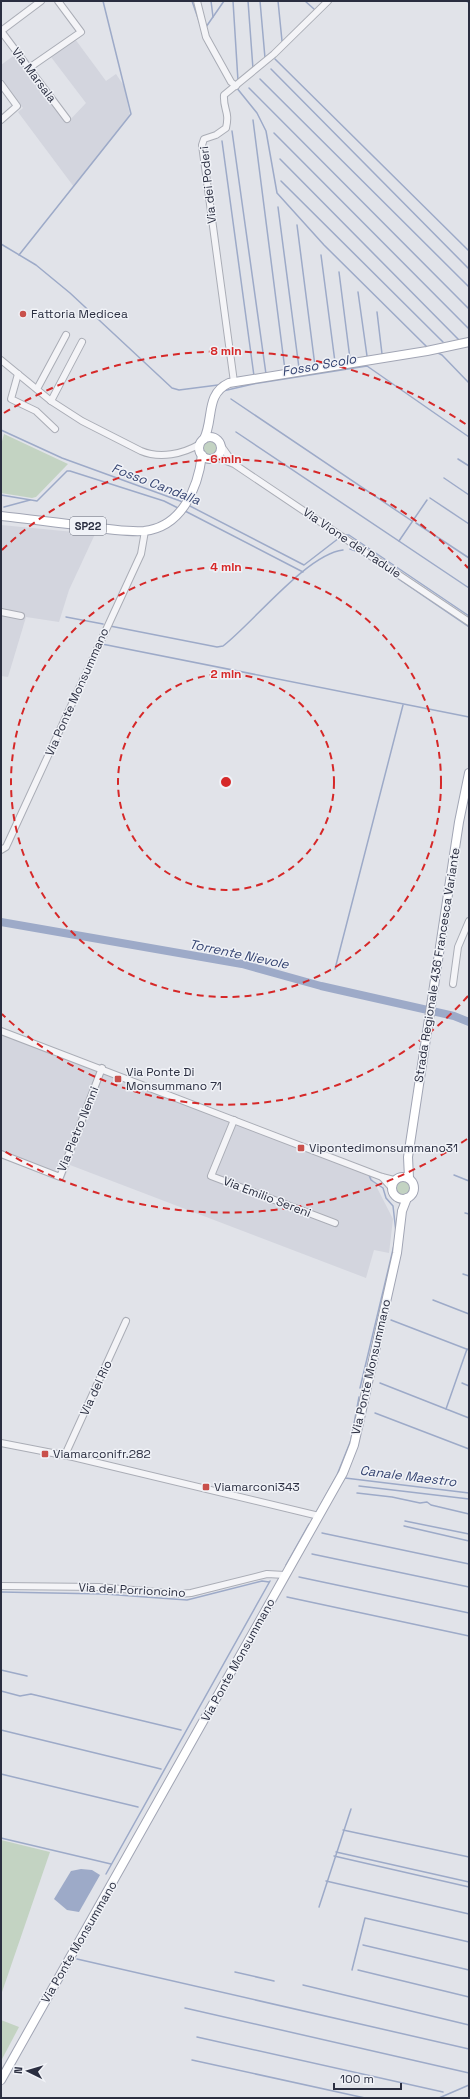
<svg xmlns="http://www.w3.org/2000/svg" width="470" height="2099" font-family="'Space Grotesk',sans-serif">
<style>
.built{fill:#d3d5de}
.green{fill:#c3d3c2}
.water{fill:#9daac8}
.lines{fill:none;stroke-linecap:round;stroke-linejoin:round}
.stream{stroke:#9daac8;stroke-width:1.5}
.river{stroke:#9daac8;stroke-width:8}
.minor-casing{stroke:#aaadb6;stroke-width:8}
.major-casing{stroke:#a1a5b4;stroke-width:10}
.minor{stroke:#f4f4f7;stroke-width:6}
.major{stroke:#fff;stroke-width:8}
.ring{fill:none;stroke:#d62828;stroke-width:2;stroke-dasharray:7 5}
.poi-dot{fill:#c9504b;stroke:#f0f2f7;stroke-width:1.5}
.labels{text-anchor:middle;dominant-baseline:central;stroke-width:3;stroke-linejoin:round;paint-order:stroke}
.shield{fill:#f0f2f7;stroke:#656977;stroke-width:1}
.shield-label{font-size:11px;font-weight:bold;fill:#2a2e40}
.street-label{font-size:12px;fill:#2a2e40;stroke:#f0f2f7}
.poi-label{font-size:12px;fill:#2a2e40;stroke:#f0f2f7;text-anchor:start}
.water-label{font-size:13px;font-style:italic;fill:#364572;stroke:#f0f2f7}
.centre{fill:#d62828;stroke:#f0f2f7;stroke-width:2}
.ring-label{font-size:12px;text-anchor:middle;font-weight:bold;fill:#d62828;stroke:#f0f2f7;stroke-width:3;stroke-linejoin:round;paint-order:stroke}
</style>
<rect width="100%" height="100%" fill="#e1e3e9"/>
<g class="built">
<path d="M 75,39 L 106,81 L 116,74 L 124,86 L 130,116 L 74,187 L 18,112 L 23,108 L 1,79 L 1,65 L 16,54 L 68,122 L 86,103 L 51,57 Z"/>
<path d="M 1,525 L 95,534 L 69,590 L 59,622 L 26,617 L 8,677 L 1,676 Z"/>
<path d="M 1,1026 L 17,1038 L 249,1130 L 370,1174 L 393,1219 L 389,1253 L 374,1250 L 366,1278 L 70,1165 L 63,1181 L 1,1157 Z"/>
</g>
<g class="green">
<path d="M 4,434 L 68,464 L 36,497 L 32,498 L 1,493 L 1,445 Z"/>
<circle cx="210" cy="448" r="7"/>
<circle cx="403" cy="1188" r="8"/>
<path d="M 1,1840 L 50,1852 L 1,1995 Z"/>
<path d="M 1,2020 L 19,2027 L 1,2061 Z"/>
</g>
<path class="water" d="M 81,1869 L 92,1870 L 100,1875 L 79,1912 L 67,1910 L 54,1899 L 71,1871 Z"/>
<g class="lines">
<g class="stream">
<path d="M 192,1 L 200,24"/>
<path d="M 211,1 L 213,17"/>
<path d="M 233,1 L 238,81"/>
<path d="M 248,1 L 253,69"/>
<path d="M 260,1 L 265,58"/>
<path d="M 278,1 L 282,41"/>
<path d="M 305,1 L 314,9"/>
<path d="M 466,1 L 469,3"/>
<path d="M 206,27 L 224,1"/>
<path d="M 206,43 L 217,63"/>
<path d="M 275,59 L 469,251"/>
<path d="M 271,69 L 469,269"/>
<path d="M 260,79 L 469,287"/>
<path d="M 236,87 L 257,113 L 266,131 L 277,193 L 324,245 L 427,347"/>
<path d="M 249,88 L 469,309"/>
<path d="M 253,120 L 285,370"/>
<path d="M 232,131 L 266,374"/>
<path d="M 274,133 L 469,329"/>
<path d="M 222,141 L 254,376"/>
<path d="M 280,159 L 459,340"/>
<path d="M 281,181 L 443,342"/>
<path d="M 278,207 L 299,368"/>
<path d="M 297,225 L 315,366"/>
<path d="M 1,244 L 36,265 L 70,293 L 172,388 L 179,390 L 218,385"/>
<path d="M 19,255 L 131,114 L 103,1"/>
<path d="M 321,255 L 335,362"/>
<path d="M 339,272 L 350,359"/>
<path d="M 358,292 L 367,356"/>
<path d="M 377,312 L 382,354"/>
<path d="M 436,352 L 442,355 L 469,383"/>
<path d="M 223,391 L 253,384 L 367,366 L 469,437"/>
<path d="M 231,399 L 412,521"/>
<path d="M 1,430 L 62,458 L 183,502"/>
<path d="M 236,432 L 469,588"/>
<path d="M 458,459 L 469,466"/>
<path d="M 444,478 L 469,495"/>
<path d="M 1,495 L 37,501 L 67,471 L 70,471 L 164,501 L 178,508"/>
<path d="M 430,498 L 469,524"/>
<path d="M 188,505 L 304,565 L 339,538"/>
<path d="M 4,507 L 30,500"/>
<path d="M 185,511 L 303,572"/>
<path d="M 416,523 L 469,558"/>
<path d="M 345,535 L 349,535 L 469,616"/>
<path d="M 399,541 L 427,500"/>
<path d="M 350,549 L 359,552 L 469,627"/>
<path d="M 66,617 L 103,624"/>
<path d="M 110,626 L 217,647 L 223,646 C 253,623 307,554 343,550"/>
<path d="M 102,644 L 469,717"/>
<path d="M 335,969 L 403,705"/>
<path d="M 369,1175 L 371,1180 L 383,1188 L 386,1198 L 393,1206 L 396,1232"/>
<path d="M 454,1175 L 469,1181"/>
<path d="M 465,1213 L 469,1214"/>
<path d="M 463,1274 L 469,1276"/>
<path d="M 433,1300 L 469,1314"/>
<path d="M 391,1320 L 469,1350"/>
<path d="M 380,1383 L 469,1418"/>
<path d="M 462,1383 L 469,1386"/>
<path d="M 360,1388 L 395,1241"/>
<path d="M 446,1409 L 467,1349"/>
<path d="M 375,1413 L 469,1449"/>
<path d="M 345,1478 L 469,1493"/>
<path d="M 359,1486 L 469,1499"/>
<path d="M 357,1493 L 392,1497 L 420,1503 L 427,1502 L 431,1505 L 469,1514"/>
<path d="M 321,1504 L 337,1475 L 351,1440 L 359,1397"/>
<path d="M 405,1521 L 469,1534"/>
<path d="M 404,1526 L 469,1541"/>
<path d="M 322,1533 L 469,1564"/>
<path d="M 312,1554 L 469,1587"/>
<path d="M 286,1565 L 309,1524"/>
<path d="M 299,1577 L 469,1613"/>
<path d="M 1,1592 L 104,1594 L 187,1600 L 262,1581 L 269,1582"/>
<path d="M 287,1597 L 469,1636"/>
<path d="M 1,1670 L 27,1676"/>
<path d="M 1,1691 L 20,1696 L 31,1694 L 181,1730"/>
<path d="M 1,1730 L 161,1769"/>
<path d="M 1,1774 L 138,1807"/>
<path d="M 343,1830 L 469,1857"/>
<path d="M 1,1838 L 111,1864"/>
<path d="M 336,1852 L 469,1882"/>
<path d="M 334,1856 L 469,1887"/>
<path d="M 106,1874 L 270,1581"/>
<path d="M 326,1881 L 469,1914"/>
<path d="M 319,1907 L 351,1809"/>
<path d="M 363,1945 L 469,1970"/>
<path d="M 77,1959 L 469,2049"/>
<path d="M 352,1970 L 365,1918 L 469,1942"/>
<path d="M 358,1970 L 469,1997"/>
<path d="M 235,1972 L 274,1981"/>
<path d="M 303,1985 L 469,2025"/>
<path d="M 185,2008 L 469,2073"/>
<path d="M 197,2037 L 443,2092"/>
<path d="M 192,2060 L 365,2098"/>
<path d="M 439,2098 L 469,2085"/>
</g>
<path class="river" d="M 1,922 L 242,964 L 321,986 L 454,1016 L 469,1022"/>
<g class="minor-casing">
<g id="minor">
<path d="M 197,1 L 206,37 L 231,82 L 236,86"/>
<path d="M 1,31 L 67,119"/>
<path d="M 1,31 L 41,1"/>
<path d="M 29,68 L 81,32 L 58,1"/>
<path d="M 1,84 L 17,106 L 1,120"/>
<path d="M 1,360 L 51,401 L 82,421 L 141,451 C 160,459 183,454 200,444"/>
<path d="M 18,374 L 11,399 L 36,411 L 55,429"/>
<path d="M 234,382 L 202,145 L 204,139 L 216,135 L 226,128 C 230,111 223,110 224,95 L 274,54 L 328,1"/>
<path d="M 37,389 L 66,335"/>
<path d="M 51,401 L 82,342"/>
<path d="M 222,447 L 232,461"/>
<path d="M 216,457 L 234,464 L 469,622"/>
<path d="M 1,612 L 21,616"/>
<path d="M 1,850 L 6,847 L 141,554 L 145,531"/>
<path d="M 453,984 L 458,947 L 469,921"/>
<path d="M 1,1031 L 382,1177 L 394,1180"/>
<path d="M 234,1120 L 211,1176 L 335,1223"/>
<path d="M 1,1154 L 60,1177 L 102,1068"/>
<path d="M 382,1177 L 391,1187"/>
<path d="M 1,1443 L 73,1457 L 319,1516"/>
<path d="M 65,1455 L 126,1321"/>
<path d="M 1,1586 L 99,1587 L 179,1594 L 191,1593 L 267,1574 L 285,1575"/>
</g>
</g>
<g class="major-casing">
<g id="major">
<circle cx="210" cy="448" r="11"/>
<path d="M 204,439 C 214,419 205,394 229,383 L 427,351 L 469,342"/>
<path d="M 1,516 C 29,519 58,523 86,526 C 105,529 125,532 144,531 C 182,527 198,488 202,455"/>
<circle cx="403" cy="1188" r="11"/>
<path d="M 409,1178 L 408,1157 L 459,822 L 469,773"/>
<path d="M 1,2080 L 343,1473 L 354,1445 L 397,1253 L 402,1211 L 407,1198"/>
</g>
</g>
<use href="#minor" class="minor"/>
<use href="#major" class="major"/>
</g>
<g class="ring">
<circle cx="226" cy="782" r="108"/>
<circle cx="226" cy="782" r="215"/>
<path d="M468 996A323 323 0 0 1 2 1014M2 550A323 323 0 0 1 468 568"/>
<path d="M467 1139A431 431 0 0 1 4 1151M4 413A431 431 0 0 1 467 425"/>
</g>
<g class="poi-dot">
<circle cx="23" cy="314" r="4"/>
<rect x="114" y="1075" width="8" height="8" rx="2"/>
<rect x="297" y="1144" width="8" height="8" rx="2"/>
<rect x="41" y="1450" width="8" height="8" rx="2"/>
<rect x="202" y="1483" width="8" height="8" rx="2"/>
</g>
<g class="labels">
<rect class="shield" x="70" y="517" width="36" height="18" rx="3"/>
<g class="shield-label">
<text x="88" y="526">SP22</text>
</g>
<g class="street-label">
<text transform="translate(34 75) rotate(53)">Via Marsala</text>
<text transform="translate(208 185) rotate(-96)">Via dei Poderi</text>
<text transform="translate(352 543) rotate(34)">Via Vione del Padule</text>
<text transform="translate(77 692) rotate(-66)">Via Ponte Monsummano</text>
<text transform="translate(437 965) rotate(-81)">Strada Regionale 436 Francesca Variante</text>
<text transform="translate(78 1129) rotate(-68)">Via Pietro Nenni</text>
<text transform="translate(267 1197) rotate(21)">Via Emilio Sereni</text>
<text transform="translate(371 1367) rotate(-77)">Via Ponte Monsummano</text>
<text transform="translate(96 1388) rotate(-65)">Via del Rio</text>
<text transform="translate(132 1590) rotate(3)">Via del Porrioncino</text>
<text transform="translate(238 1660) rotate(-61)">Via Ponte Monsummano</text>
<text transform="translate(79 1942) rotate(-60)">Via Ponte Monsummano</text>
</g>
<g class="poi-label">
<text x="31" y="314">Fattoria Medicea</text>
<text x="126" y="1072">Via Ponte Di<tspan x="126" dy="14">Monsummano 71</tspan></text>
<text x="309" y="1148">Vipontedimonsummano31</text>
<text x="53" y="1454">Viamarconifr.282</text>
<text x="214" y="1487">Viamarconi343</text>
</g>
<g class="water-label">
<text transform="translate(319 365) rotate(-10)">Fosso Scolo</text>
<text transform="translate(156 484) rotate(21)">Fosso Candalla</text>
<text transform="translate(239 954) rotate(12)">Torrente Nievole</text>
<text transform="translate(408 1476) rotate(7)">Canale Maestro</text>
</g>
</g>
<circle cx="226" cy="782" r="6" class="centre"/>
<g class="ring-label">
<text x="226" y="355">8 min</text>
<text x="226" y="463">6 min</text>
<text x="226" y="571">4 min</text>
<text x="226" y="678">2 min</text>
</g>
<rect width="470" height="2099" fill="none" stroke="#2a2e40" stroke-width="4"/>
<g transform="translate(28 2071) rotate(275)" stroke="#f0f2f7" stroke-width="3" paint-order="stroke">
<path d="M0-3L7 15L0 10L-7 15Z" fill="#2a2e40"/>
<text y="-6" font-size="11" font-weight="bold" text-anchor="middle" fill="#2a2e40">N</text>
</g>
<path d="M334 2083v6h67v-6" fill="none" stroke="#2a2e40" stroke-width="2"/>
<text x="340" y="2083" font-size="12" fill="#2a2e40" stroke="#f0f2f7" stroke-width="3" paint-order="stroke">100 m</text>
</svg>
